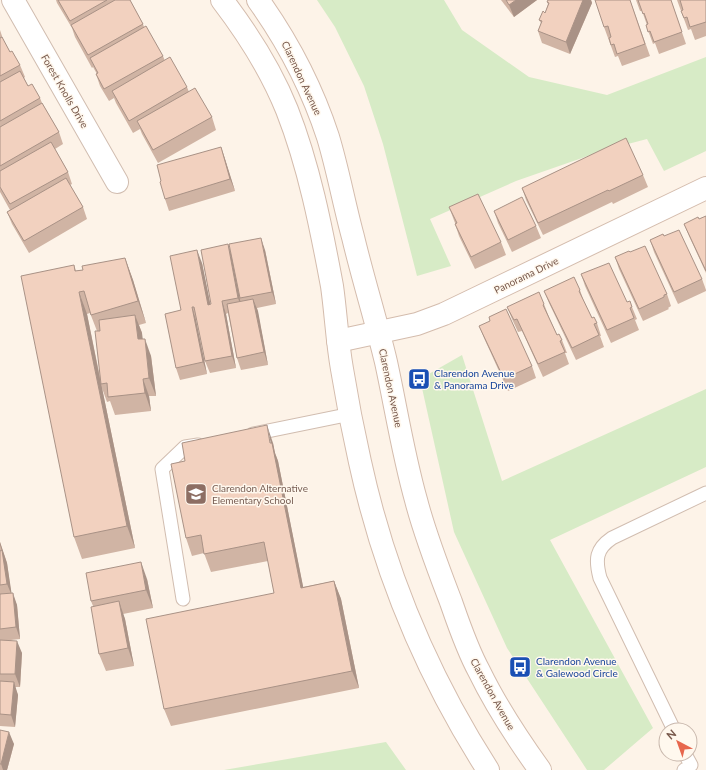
<svg xmlns="http://www.w3.org/2000/svg" width="706" height="770" font-family="Lato,sans-serif">
<style>
.green{fill:#d7ebc6}
.lines{fill:none;stroke-linecap:round;stroke-linejoin:round}
.lane-casing{stroke:#d1bdb0;stroke-width:15}
.street-casing{stroke:#d1bdb0;stroke-width:24}
.secondary-casing{stroke:#d4bcad;stroke-width:24}
.lane{stroke:#fff;stroke-width:13}
.street{stroke:#fff;stroke-width:22}
.secondary{stroke:#fff;stroke-width:22}
.wall{fill:#d0b4a4;fill-rule:evenodd}
.shaded-wall{fill:#a99286}
.building{fill:#f2d1bf;stroke:#a99286}
.labels{text-anchor:middle;dominant-baseline:central;stroke-width:3;stroke-linejoin:round;paint-order:stroke}
.street-label{font-size:10px;fill:#77584b;stroke:#fff8ee}
.transit-label{font-size:10px;fill:#164399;stroke:#fff8ee;text-anchor:start}
.education-label{font-size:10px;fill:#785e54;stroke:#fff8ee;text-anchor:start}
</style>
<rect width="100%" height="100%" fill="#fdf3e8"/>
<g class="green">
<path d="M 317,0 L 444,0 L 462,30 L 529,77 L 607,95 L 706,57 L 706,151 L 664,171 L 647,139 L 605,150 L 516,181 L 430,219 L 451,266 L 417,276 L 383,144 L 364,86 L 335,27 Z"/>
<path d="M 462,355 L 502,481 L 706,389 L 706,467 L 550,540 L 653,728 L 604,770 L 587,770 L 507,648 L 454,532 L 420,379 Z"/>
<path d="M 386,742 L 406,770 L 224,770 Z"/>
</g>
<g class="lines">
<g class="lane-casing">
<g id="lane">
<path d="M 253,434 L 351,414"/>
<path d="M 183,599 L 162,469 L 185,447 L 198,445"/>
<path d="M 674,730 L 600,578 C 595,559 596,549 612,538 L 706,493"/>
<path d="M 684,770 L 691,765 L 685,754"/>
</g>
</g>
<g class="street-casing">
<path id="street" d="M 13,0 L 117,182"/>
</g>
<g class="secondary-casing">
<g id="secondary">
<path d="M 222,0 C 248,34 271,70 287,110 C 309,166 321,227 332,286 C 336,314 337,341 342,369 C 347,400 353,431 360,462 C 384,572 427,675 488,770"/>
<path d="M 258,0 C 288,42 312,88 328,137 C 338,170 344,204 353,237 C 363,279 376,320 386,362 C 396,408 403,454 416,500 C 425,535 438,568 451,602 C 459,625 467,649 479,671 C 496,706 517,738 540,770"/>
<path d="M 338,341 L 417,324 L 444,314 L 706,188"/>
</g>
</g>
<use href="#lane" class="lane"/>
<use href="#street" class="street"/>
<use href="#secondary" class="secondary"/>
</g>
<g class="wall">
<path d="M 56,0 L 130,0 L 143,24 L 144,27 L 163,56 L 165,61 L 187,87 L 189,92 L 212,117 L 216,130 L 158,163 L 142,134 L 140,129 L 133,133 L 116,103 L 114,98 L 109,101 L 100,86 L 96,74 L 97,74 L 93,67 L 92,68 L 75,37 L 72,28 L 57,3 Z"/>
<path d="M 501,0 L 537,0 L 514,17 Z"/>
<path d="M 548,0 L 591,0 L 592,3 L 570,54 L 542,43 L 538,31 L 541,23 L 539,20 L 545,13 L 548,4 L 547,2 Z"/>
<path d="M 630,0 L 650,56 L 622,66 L 618,56 L 615,57 L 604,27 Z"/>
<path d="M 636,0 L 671,0 L 686,44 L 659,54 L 655,43 L 653,44 L 646,25 L 647,25 L 642,11 L 640,11 Z"/>
<path d="M 677,0 L 706,0 L 706,36 L 695,40 L 691,29 L 688,30 Z"/>
<path d="M 0,30 L 3,39 L 10,52 L 20,65 L 25,77 L 24,78 L 28,86 L 40,98 L 42,103 L 59,132 L 63,144 L 55,149 L 68,172 L 72,184 L 70,185 L 83,207 L 87,219 L 29,253 L 12,224 L 7,212 L 10,210 L 0,192 Z"/>
<path d="M 221,147 L 225,159 L 235,191 L 169,211 L 165,199 Z"/>
<path d="M 643,175 L 648,187 L 613,204 L 612,202 L 543,235 L 526,200 L 522,188 Z"/>
<path d="M 449,207 L 501,242 L 506,255 L 475,269 L 459,236 L 455,224 L 455,223 Z"/>
<path d="M 494,211 L 536,226 L 541,238 L 512,252 L 498,223 Z"/>
<path d="M 706,216 L 706,273 L 689,236 L 684,224 L 699,219 Z"/>
<path d="M 664,236 L 702,279 L 706,290 L 706,291 L 678,304 L 654,252 L 650,240 Z"/>
<path d="M 228,244 L 231,253 L 265,250 L 276,304 L 257,308 L 268,365 L 241,370 L 237,358 L 228,313 L 226,314 L 236,368 L 210,373 L 205,361 L 197,320 L 196,320 L 207,374 L 180,380 L 176,368 L 181,310 L 202,263 L 210,304 L 211,304 Z"/>
<path d="M 630,252 L 667,294 L 671,306 L 668,308 L 669,309 L 643,321 L 619,269 L 615,257 Z"/>
<path d="M 125,258 L 133,280 L 146,323 L 139,325 L 142,333 L 142,339 L 151,356 L 156,396 L 149,396 L 151,411 L 115,415 L 110,401 L 107,402 L 102,388 L 135,548 L 82,559 L 74,537 L 74,265 L 76,271 L 83,270 ZM 90,313 L 97,331 L 100,377 L 87,314 Z"/>
<path d="M 581,274 L 627,302 L 632,307 L 637,319 L 635,320 L 639,330 L 611,343 L 585,286 Z"/>
<path d="M 580,290 L 584,302 L 592,318 L 597,323 L 601,336 L 600,336 L 604,347 L 576,360 L 549,303 L 544,291 Z"/>
<path d="M 544,304 L 549,317 L 557,335 L 562,340 L 567,353 L 565,353 L 569,364 L 543,377 L 522,331 L 518,332 L 512,319 L 507,307 Z"/>
<path d="M 479,326 L 532,366 L 536,378 L 508,391 L 484,338 Z"/>
<path d="M 273,443 L 275,453 L 278,461 L 303,587 L 334,581 L 341,599 L 359,688 L 171,726 L 164,709 L 274,593 L 268,561 L 211,572 L 204,553 L 192,556 L 186,538 Z"/>
<path d="M 0,542 L 7,563 L 11,593 L 17,605 L 20,639 L 11,640 L 22,653 L 20,687 L 15,687 L 18,695 L 15,727 L 0,726 Z"/>
<path d="M 147,579 L 153,608 L 123,614 L 125,619 L 134,666 L 106,671 L 99,654 L 93,606 L 91,601 Z"/>
<path d="M 0,730 L 14,744 L 7,770 L 0,770 Z"/>
</g>
<g class="shaded-wall">
<path d="M 516,0 L 537,0 L 514,17 L 509,5 Z"/>
<path d="M 583,0 L 591,0 L 592,3 L 570,54 L 566,42 Z"/>
<path d="M 221,147 L 225,159 L 235,191 L 230,179 Z"/>
<path d="M 261,238 L 265,250 L 276,304 L 272,292 Z"/>
<path d="M 228,244 L 232,257 L 242,310 L 238,298 Z"/>
<path d="M 197,250 L 202,263 L 213,317 L 208,305 Z"/>
<path d="M 125,258 L 133,280 L 146,323 L 138,301 Z"/>
<path d="M 79,292 L 87,314 L 101,384 L 102,388 L 135,548 L 127,526 Z"/>
<path d="M 253,299 L 258,311 L 268,365 L 264,352 Z"/>
<path d="M 222,301 L 226,314 L 236,368 L 232,356 Z"/>
<path d="M 192,307 L 196,320 L 207,374 L 203,362 Z"/>
<path d="M 135,315 L 142,333 L 145,357 L 138,339 Z"/>
<path d="M 145,339 L 151,356 L 156,396 L 149,378 Z"/>
<path d="M 143,379 L 149,396 L 151,411 L 145,393 Z"/>
<path d="M 267,425 L 273,443 L 275,453 L 278,461 L 307,606 L 301,588 Z"/>
<path d="M 0,542 L 7,563 L 12,596 L 7,584 L 2,551 L 0,545 Z"/>
<path d="M 141,562 L 147,579 L 153,608 L 146,590 Z"/>
<path d="M 334,581 L 341,599 L 359,688 L 352,671 Z"/>
<path d="M 13,593 L 17,605 L 20,639 L 16,627 Z"/>
<path d="M 119,601 L 125,619 L 134,666 L 128,648 Z"/>
<path d="M 17,641 L 22,653 L 20,687 L 15,674 Z"/>
<path d="M 14,682 L 18,695 L 15,727 L 11,715 Z"/>
<path d="M 9,732 L 14,744 L 7,770 L 3,770 L 1,764 Z"/>
</g>
<g class="building">
<path d="M 58,0 L 107,0 L 70,21 Z"/>
<path d="M 115,0 L 130,0 L 143,24 L 88,55 L 71,25 Z"/>
<path d="M 506,0 L 516,0 L 509,5 Z"/>
<path d="M 548,0 L 583,0 L 566,42 L 538,31 L 542,21 L 539,20 L 543,11 L 545,13 L 549,3 L 547,2 Z"/>
<path d="M 595,0 L 630,0 L 645,44 L 617,54 L 614,44 L 611,45 L 609,38 L 611,37 L 608,26 L 604,27 Z"/>
<path d="M 638,0 L 671,0 L 682,32 L 654,42 L 650,31 L 648,32 L 646,25 L 648,24 L 644,13 L 643,14 Z"/>
<path d="M 680,0 L 706,0 L 706,22 L 690,27 L 687,17 L 684,18 L 681,11 L 683,10 Z"/>
<path d="M 146,26 L 163,56 L 104,89 L 96,74 L 98,73 L 90,58 Z"/>
<path d="M 2,37 L 10,52 L 12,51 L 20,65 L 0,76 L 0,38 Z"/>
<path d="M 170,57 L 187,87 L 129,121 L 112,91 Z"/>
<path d="M 20,71 L 28,86 L 32,84 L 40,98 L 0,121 L 0,82 Z"/>
<path d="M 195,88 L 212,117 L 153,150 L 137,121 Z"/>
<path d="M 42,103 L 59,132 L 0,166 L 0,127 Z"/>
<path d="M 626,138 L 643,175 L 609,191 L 608,190 L 538,223 L 522,188 Z"/>
<path d="M 51,142 L 68,172 L 10,204 L 0,187 L 0,171 Z"/>
<path d="M 221,147 L 230,179 L 165,199 L 160,182 L 161,181 L 157,165 Z"/>
<path d="M 66,178 L 83,207 L 24,241 L 7,212 Z"/>
<path d="M 478,194 L 501,242 L 471,257 L 455,224 L 457,223 L 449,207 Z"/>
<path d="M 522,197 L 536,226 L 508,240 L 494,211 Z"/>
<path d="M 706,216 L 706,271 L 684,224 L 698,217 L 699,219 Z"/>
<path d="M 679,230 L 702,279 L 674,292 L 650,240 L 663,234 L 664,236 Z"/>
<path d="M 261,238 L 272,292 L 240,298 L 229,244 Z"/>
<path d="M 228,244 L 238,298 L 222,301 L 232,356 L 205,361 L 194,307 L 192,307 L 203,362 L 176,368 L 165,314 L 181,310 L 170,256 L 197,250 L 208,305 L 211,304 L 201,250 Z"/>
<path d="M 645,246 L 667,294 L 664,295 L 664,297 L 639,309 L 615,257 L 629,251 L 630,252 Z"/>
<path d="M 125,258 L 138,301 L 91,315 L 84,291 L 79,292 L 127,526 L 74,537 L 21,276 L 74,265 L 75,271 L 83,270 L 82,266 Z"/>
<path d="M 609,263 L 627,302 L 630,301 L 632,307 L 630,308 L 634,318 L 607,330 L 581,274 Z"/>
<path d="M 574,277 L 580,290 L 579,291 L 592,318 L 594,317 L 597,323 L 594,324 L 599,335 L 572,348 L 544,291 Z"/>
<path d="M 539,292 L 544,304 L 543,305 L 557,335 L 559,334 L 562,340 L 560,341 L 565,352 L 538,364 L 517,319 L 514,320 L 507,307 Z"/>
<path d="M 253,299 L 264,352 L 237,358 L 227,304 Z"/>
<path d="M 506,309 L 532,366 L 504,379 L 479,326 L 490,321 L 489,317 Z"/>
<path d="M 135,315 L 138,339 L 145,339 L 149,378 L 143,379 L 145,393 L 108,397 L 107,383 L 101,384 L 95,331 L 100,331 L 99,320 Z"/>
<path d="M 267,425 L 270,443 L 272,443 L 301,588 L 334,581 L 352,671 L 164,709 L 146,619 L 274,593 L 264,542 L 204,554 L 201,535 L 186,538 L 171,464 L 185,461 L 182,443 Z"/>
<path d="M 2,550 L 7,584 L 0,585 L 0,551 Z"/>
<path d="M 141,562 L 146,590 L 91,601 L 86,573 Z"/>
<path d="M 13,593 L 16,627 L 0,629 L 0,594 Z"/>
<path d="M 119,601 L 128,648 L 99,654 L 91,607 Z"/>
<path d="M 0,640 L 17,641 L 15,674 L 0,674 Z"/>
<path d="M 0,681 L 14,682 L 11,715 L 0,714 Z"/>
<path d="M 0,730 L 9,732 L 1,764 L 0,764 Z"/>
</g>
<defs>
<g id="bus-square" transform="scale(1.15)"><rect x="-9" y="-9" width="18" height="18" rx="4" fill="#1a4fb4" stroke="#fff8ee"/><path d="M-5-6H5V4H4V6H2V4H-2V6H-4V4H-5ZM-3.5-4V0h7V-4ZM-3.5 1.2v1.5H-2V1.2ZM2 1.2v1.5H3.5V1.2Z" fill="#fff"/></g>
<g id="school-square" transform="scale(1.15)"><rect x="-9" y="-9" width="18" height="18" rx="4" fill="#8d6e63" stroke="#fff8ee"/><path d="M0-5L7-2L0 1L-7-2ZM-4 1L0 2.5L4 1V4Q0 6-4 4Z" fill="#fff"/></g>
</defs>
<g fill-rule="evenodd">
<use href="#bus-square" x="419" y="379"/>
<use href="#school-square" x="196" y="494"/>
<use href="#bus-square" x="520" y="667"/>
</g>
<g class="labels">
<g class="street-label">
<text transform="translate(302 78) rotate(65)">Clarendon Avenue</text>
<text transform="translate(65 91) rotate(60)">Forest Knolls Drive</text>
<text transform="translate(526 275) rotate(-26)">Panorama Drive</text>
<text transform="translate(391 388) rotate(78)">Clarendon Avenue</text>
<text transform="translate(493 694) rotate(61)">Clarendon Avenue</text>
</g>
<g class="transit-label">
<text x="434" y="373">Clarendon Avenue<tspan x="434" dy="12">&amp; Panorama Drive</tspan></text>
<text x="536" y="661">Clarendon Avenue<tspan x="536" dy="12">&amp; Galewood Circle</tspan></text>
</g>
<g class="education-label">
<text x="212" y="488">Clarendon Alternative<tspan x="212" dy="12">Elementary School</tspan></text>
</g>
</g>
<g transform="translate(678 742) rotate(319)"><circle r="19" fill="#fff8ee" stroke="#c9b8ad"/>
<path d="M0-3L7 15L0 10L-7 15Z" fill="#e7674d"/>
<text y="-6" font-size="11" font-weight="bold" text-anchor="middle" fill="#77584b">N</text>
</g>
</svg>
